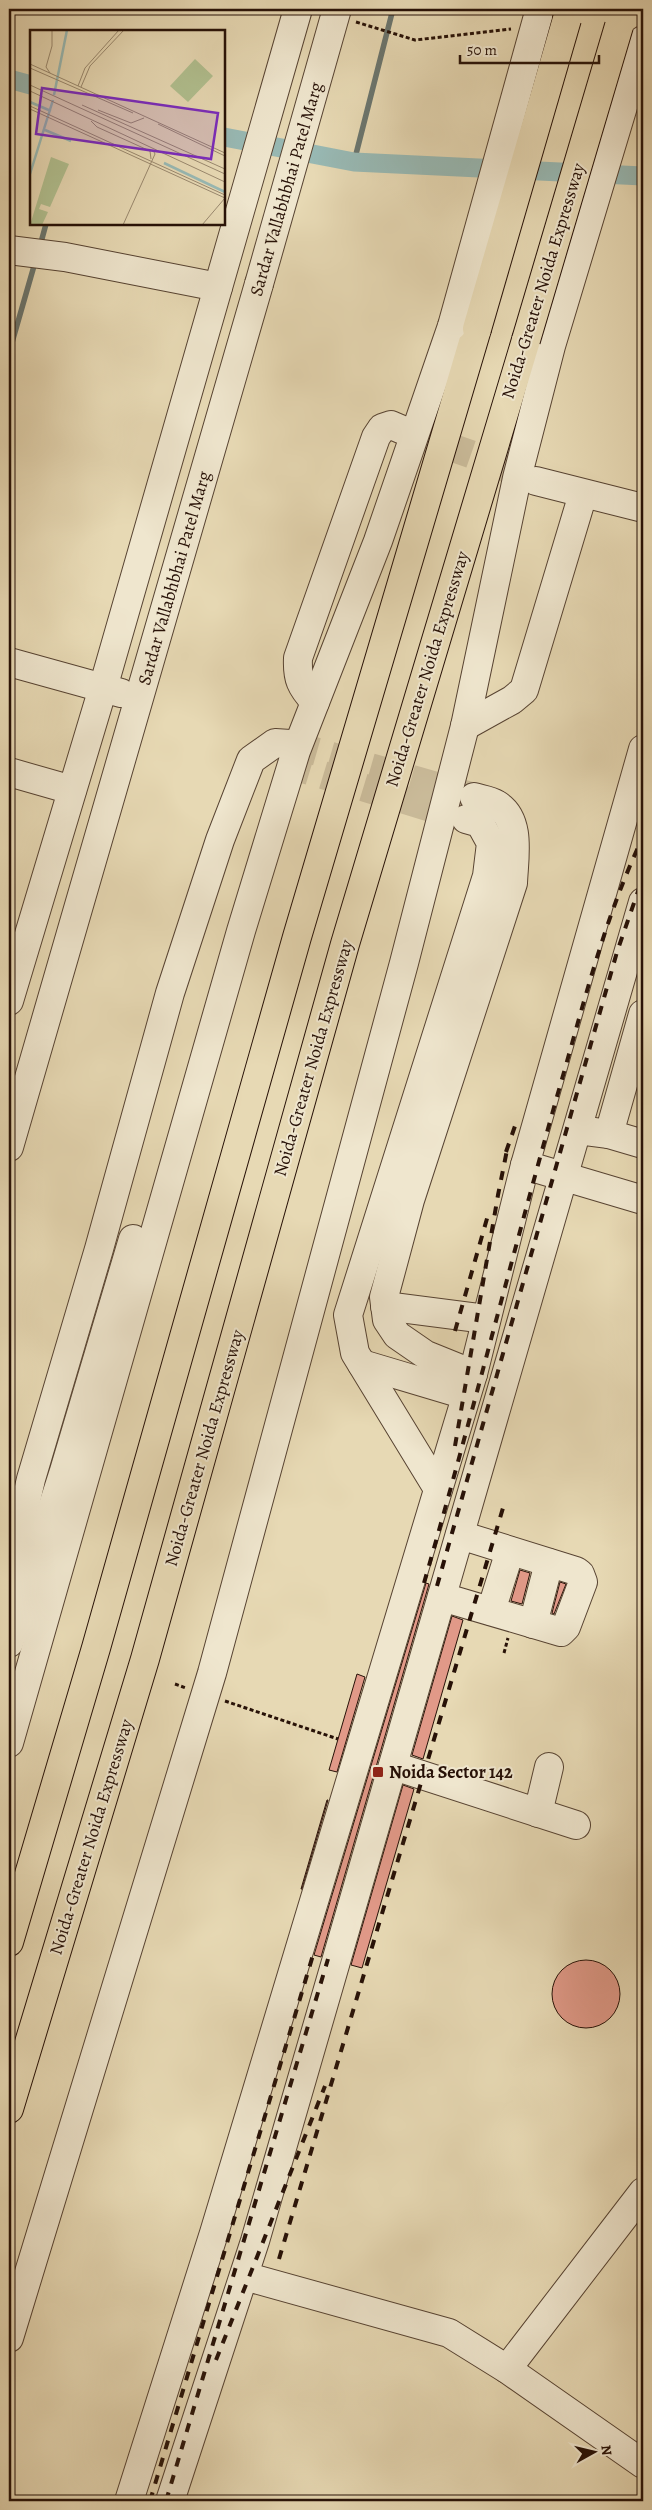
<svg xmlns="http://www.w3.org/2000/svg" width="652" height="2510" viewBox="0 0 652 2510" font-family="Alegreya,serif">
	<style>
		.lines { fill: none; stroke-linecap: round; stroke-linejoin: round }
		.stream { stroke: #6b766f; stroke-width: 5.5 }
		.canal { stroke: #98b9b4; stroke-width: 19 }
		.building { fill: #e19988; stroke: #271107 }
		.minor-tunnel { stroke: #cabb9a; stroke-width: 28; stroke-dasharray: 28 14; stroke-linecap: butt }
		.minor-casing { stroke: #574332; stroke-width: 30 }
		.highway-casing { stroke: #271107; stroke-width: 30 }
		.path { stroke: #271107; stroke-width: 3; stroke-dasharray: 4 2.5; stroke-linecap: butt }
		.minor { stroke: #efe6ce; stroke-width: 28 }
		.highway { stroke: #e7d9b4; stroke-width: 28 }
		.rail { stroke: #271107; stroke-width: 4; stroke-dasharray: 9 9; stroke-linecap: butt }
		.minor-bridge-casing { stroke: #574332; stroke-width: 30; stroke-linecap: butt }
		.highway-bridge-casing { stroke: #271107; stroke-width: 30; stroke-linecap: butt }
		.minor-bridge { stroke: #efe6ce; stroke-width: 28 }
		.highway-bridge { stroke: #e7d9b4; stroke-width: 28 }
		.poi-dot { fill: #8f2418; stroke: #efe6ce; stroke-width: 2 }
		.labels { text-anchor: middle; stroke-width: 4; stroke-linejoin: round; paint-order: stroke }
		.street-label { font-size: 18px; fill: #271107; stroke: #efe6ce }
		.poi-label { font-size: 18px; font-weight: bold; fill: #271107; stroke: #efe6ce; text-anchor: start }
		.inset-river { fill: none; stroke: #98b9b4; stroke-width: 2.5 }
		.inset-road { fill: none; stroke: #9a896f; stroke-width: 1 }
		.view { fill: #7b2cbf; fill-opacity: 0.15; stroke: #7b2cbf; stroke-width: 2.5 }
		.inset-edge { fill: none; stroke: #271107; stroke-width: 2.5 }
	</style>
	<rect width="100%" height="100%" fill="#e7d9b4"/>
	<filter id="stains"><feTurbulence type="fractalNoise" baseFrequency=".004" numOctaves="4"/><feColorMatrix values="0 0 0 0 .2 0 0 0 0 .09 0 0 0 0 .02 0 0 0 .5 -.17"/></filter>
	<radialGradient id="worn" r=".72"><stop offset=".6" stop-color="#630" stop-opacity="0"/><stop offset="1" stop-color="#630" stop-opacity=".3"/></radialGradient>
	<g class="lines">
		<g class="stream">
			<polyline points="354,162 393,9"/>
			<polyline points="40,246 46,224"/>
			<polyline points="9,353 36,259"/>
		</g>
		<g class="canal">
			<polyline points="9,79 31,85"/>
			<polyline points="224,137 354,162 643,176"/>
		</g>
	</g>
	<g class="building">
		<polygon points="520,1570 530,1573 522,1604 511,1601"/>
		<polygon points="560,1582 566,1584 554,1614 552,1613"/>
		<polygon points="426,1583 429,1584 321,1957 314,1955"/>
		<polygon points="452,1616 463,1620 423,1759 412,1755"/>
		<polygon points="357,1674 365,1677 337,1772 329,1770"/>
		<polygon points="403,1785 414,1789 362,1968 351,1965"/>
		<polygon points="327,1800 328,1800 302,1889 301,1889"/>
		<circle cx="586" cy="1994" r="34"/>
	</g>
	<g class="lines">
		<g class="minor-tunnel">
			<polyline points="405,431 479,457 536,481"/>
			<polyline points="290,744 471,796"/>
			<polyline points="283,763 464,818"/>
		</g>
		<defs>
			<g id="minor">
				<polyline points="9,250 65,257 218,287"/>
				<polyline points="536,481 643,508"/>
				<polyline points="9,662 121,693"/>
				<path d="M315,702C301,687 297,679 298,658L376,437L382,428L391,425L405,431"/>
				<polyline points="465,726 512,700 524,690 583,494"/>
				<polyline points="9,772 72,790"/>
				<polyline points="9,1001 103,688 298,9"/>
				<polyline points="578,1130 609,1134 643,1014"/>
				<polyline points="609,1134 643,1144"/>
				<polyline points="9,1147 259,284"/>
				<polyline points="525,1165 643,1200"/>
				<polyline points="385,1306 486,1319"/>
				<polyline points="362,1364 466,1395"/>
				<path d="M473,1374L426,1355L397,1335L387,1320L384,1297L410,1200L513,883C514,857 522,819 496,804C490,800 480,799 474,797"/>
				<polyline points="438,1489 355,1353 348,1315 487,876 491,843 480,823 466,819"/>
				<polyline points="9,1575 31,1479 99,1249 170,993 220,840 251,760 275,743 290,744"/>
				<polyline points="442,1597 561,1632 566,1627 583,1582 580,1574 576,1571 460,1535"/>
				<polyline points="491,1611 510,1551"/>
				<polyline points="533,1624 549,1563"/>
				<polyline points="9,1643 64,1471 133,1239"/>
				<polyline points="9,1743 241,931 296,751 378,541 452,326"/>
				<polyline points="394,1766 576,1825"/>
				<polyline points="538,1813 549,1767"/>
				<polyline points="244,2276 449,2333 507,2369 643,2464"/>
				<polyline points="9,2338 212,1673 404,963 465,726 517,478 551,346 643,40"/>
				<polyline points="507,2369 643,2192"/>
				<polyline points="129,2501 214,2233 473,1374 525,1165 643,749"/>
				<polyline points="170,2501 255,2241 643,902"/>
			</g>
			<g id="highway">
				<polyline points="9,1942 96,1648 297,937 477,329"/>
				<polyline points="9,2109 145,1659 345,944 526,340"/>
			</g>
		</defs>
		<use href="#minor" class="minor-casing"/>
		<use href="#highway" class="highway-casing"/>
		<g class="path">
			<polyline points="356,22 415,40 511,29"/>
			<polyline points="504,1653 508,1638"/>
			<polyline points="175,1684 186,1688"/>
			<polyline points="225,1701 338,1739"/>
		</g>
		<use href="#minor" class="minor"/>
		<use href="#highway" class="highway"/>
		<g class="rail">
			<polyline points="506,1152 515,1126"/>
			<polyline points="455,1331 488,1215"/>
			<polyline points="455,1446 498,1195 508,1145"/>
			<path d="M424,1583C471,1420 512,1256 558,1093C583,1007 604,918 643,837"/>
			<polyline points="437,1586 617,952 643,877"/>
			<polyline points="279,2259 503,1508"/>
			<polyline points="216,2360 325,2086"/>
			<polyline points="150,2501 313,1955"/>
			<polyline points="166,2501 328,1959"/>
		</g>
		<defs>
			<g id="minor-bridge">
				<polyline points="259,284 337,9"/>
				<polyline points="452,326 538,16"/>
			</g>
			<g id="highway-bridge">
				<polyline points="477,329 567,19"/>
				<polyline points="526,340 619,26"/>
			</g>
		</defs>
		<use href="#minor-bridge" class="minor-bridge-casing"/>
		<use href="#highway-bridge" class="highway-bridge-casing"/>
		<use href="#minor-bridge" class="minor-bridge"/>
		<use href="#highway-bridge" class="highway-bridge"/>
	</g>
	<rect class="poi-dot" x="372" y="1766" width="12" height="12" rx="2.5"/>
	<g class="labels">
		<g class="street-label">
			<text transform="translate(286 189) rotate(-74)" y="6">Sardar Vallabhbhai Patel Marg</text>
			<text transform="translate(543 281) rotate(-73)" y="6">Noida-Greater Noida Expressway</text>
			<text transform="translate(174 578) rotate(-74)" y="6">Sardar Vallabhbhai Patel Marg</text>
			<text transform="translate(427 669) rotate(-73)" y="6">Noida-Greater Noida Expressway</text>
			<text transform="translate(313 1058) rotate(-74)" y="6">Noida-Greater Noida Expressway</text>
			<text transform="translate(204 1448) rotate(-74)" y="6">Noida-Greater Noida Expressway</text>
			<text transform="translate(91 1837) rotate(-73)" y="6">Noida-Greater Noida Expressway</text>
		</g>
		<g class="poi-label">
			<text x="389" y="1778">Noida Sector 142</text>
		</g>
	</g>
	<g transform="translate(30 30)">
		<rect width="195" height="195" fill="#e7d9b4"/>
		<path d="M165,29L183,46L158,72L140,56ZM21,127L39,134L20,177L11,174L9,179L18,182L12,195H0Z" fill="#b1c090"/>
		<path class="inset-river" d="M24,65L37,0M0,72L21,81M15,100L41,111M134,133L195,162M0,144L23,70"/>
		<path class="inset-road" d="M0,34L195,123M0,38L103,83M20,43L16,37L22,16V0M0,55L195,144M48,56L55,38L89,0M51,57L60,36L94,0M0,61L195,152M52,75L195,139M0,76L195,165M0,79L195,168M68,80L101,93L114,88M61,91L67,97L120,121L121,129M128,94L195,126M93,195L125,124L123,120M172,195L195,168"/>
		<path class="view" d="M12,58L188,83L181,129L6,104Z"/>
		<rect width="195" height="195" class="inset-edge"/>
	</g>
	<rect width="652" height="2510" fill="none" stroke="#e7d9b4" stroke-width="30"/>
	<rect x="10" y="10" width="632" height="2490" fill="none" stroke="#271107" stroke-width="2.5"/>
	<rect x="15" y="15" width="622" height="2480" fill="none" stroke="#271107"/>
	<g transform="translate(594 2452) rotate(82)" stroke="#efe6ce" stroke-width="4" paint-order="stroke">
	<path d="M0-4L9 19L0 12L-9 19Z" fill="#271107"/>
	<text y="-8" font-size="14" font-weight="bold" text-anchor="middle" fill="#271107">N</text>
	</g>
	<path d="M460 55v8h139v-8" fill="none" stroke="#271107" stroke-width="2.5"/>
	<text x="467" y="55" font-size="15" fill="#271107" stroke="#efe6ce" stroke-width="4" paint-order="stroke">50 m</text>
	<rect width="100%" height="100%" filter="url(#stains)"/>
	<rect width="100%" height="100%" fill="url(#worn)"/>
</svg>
